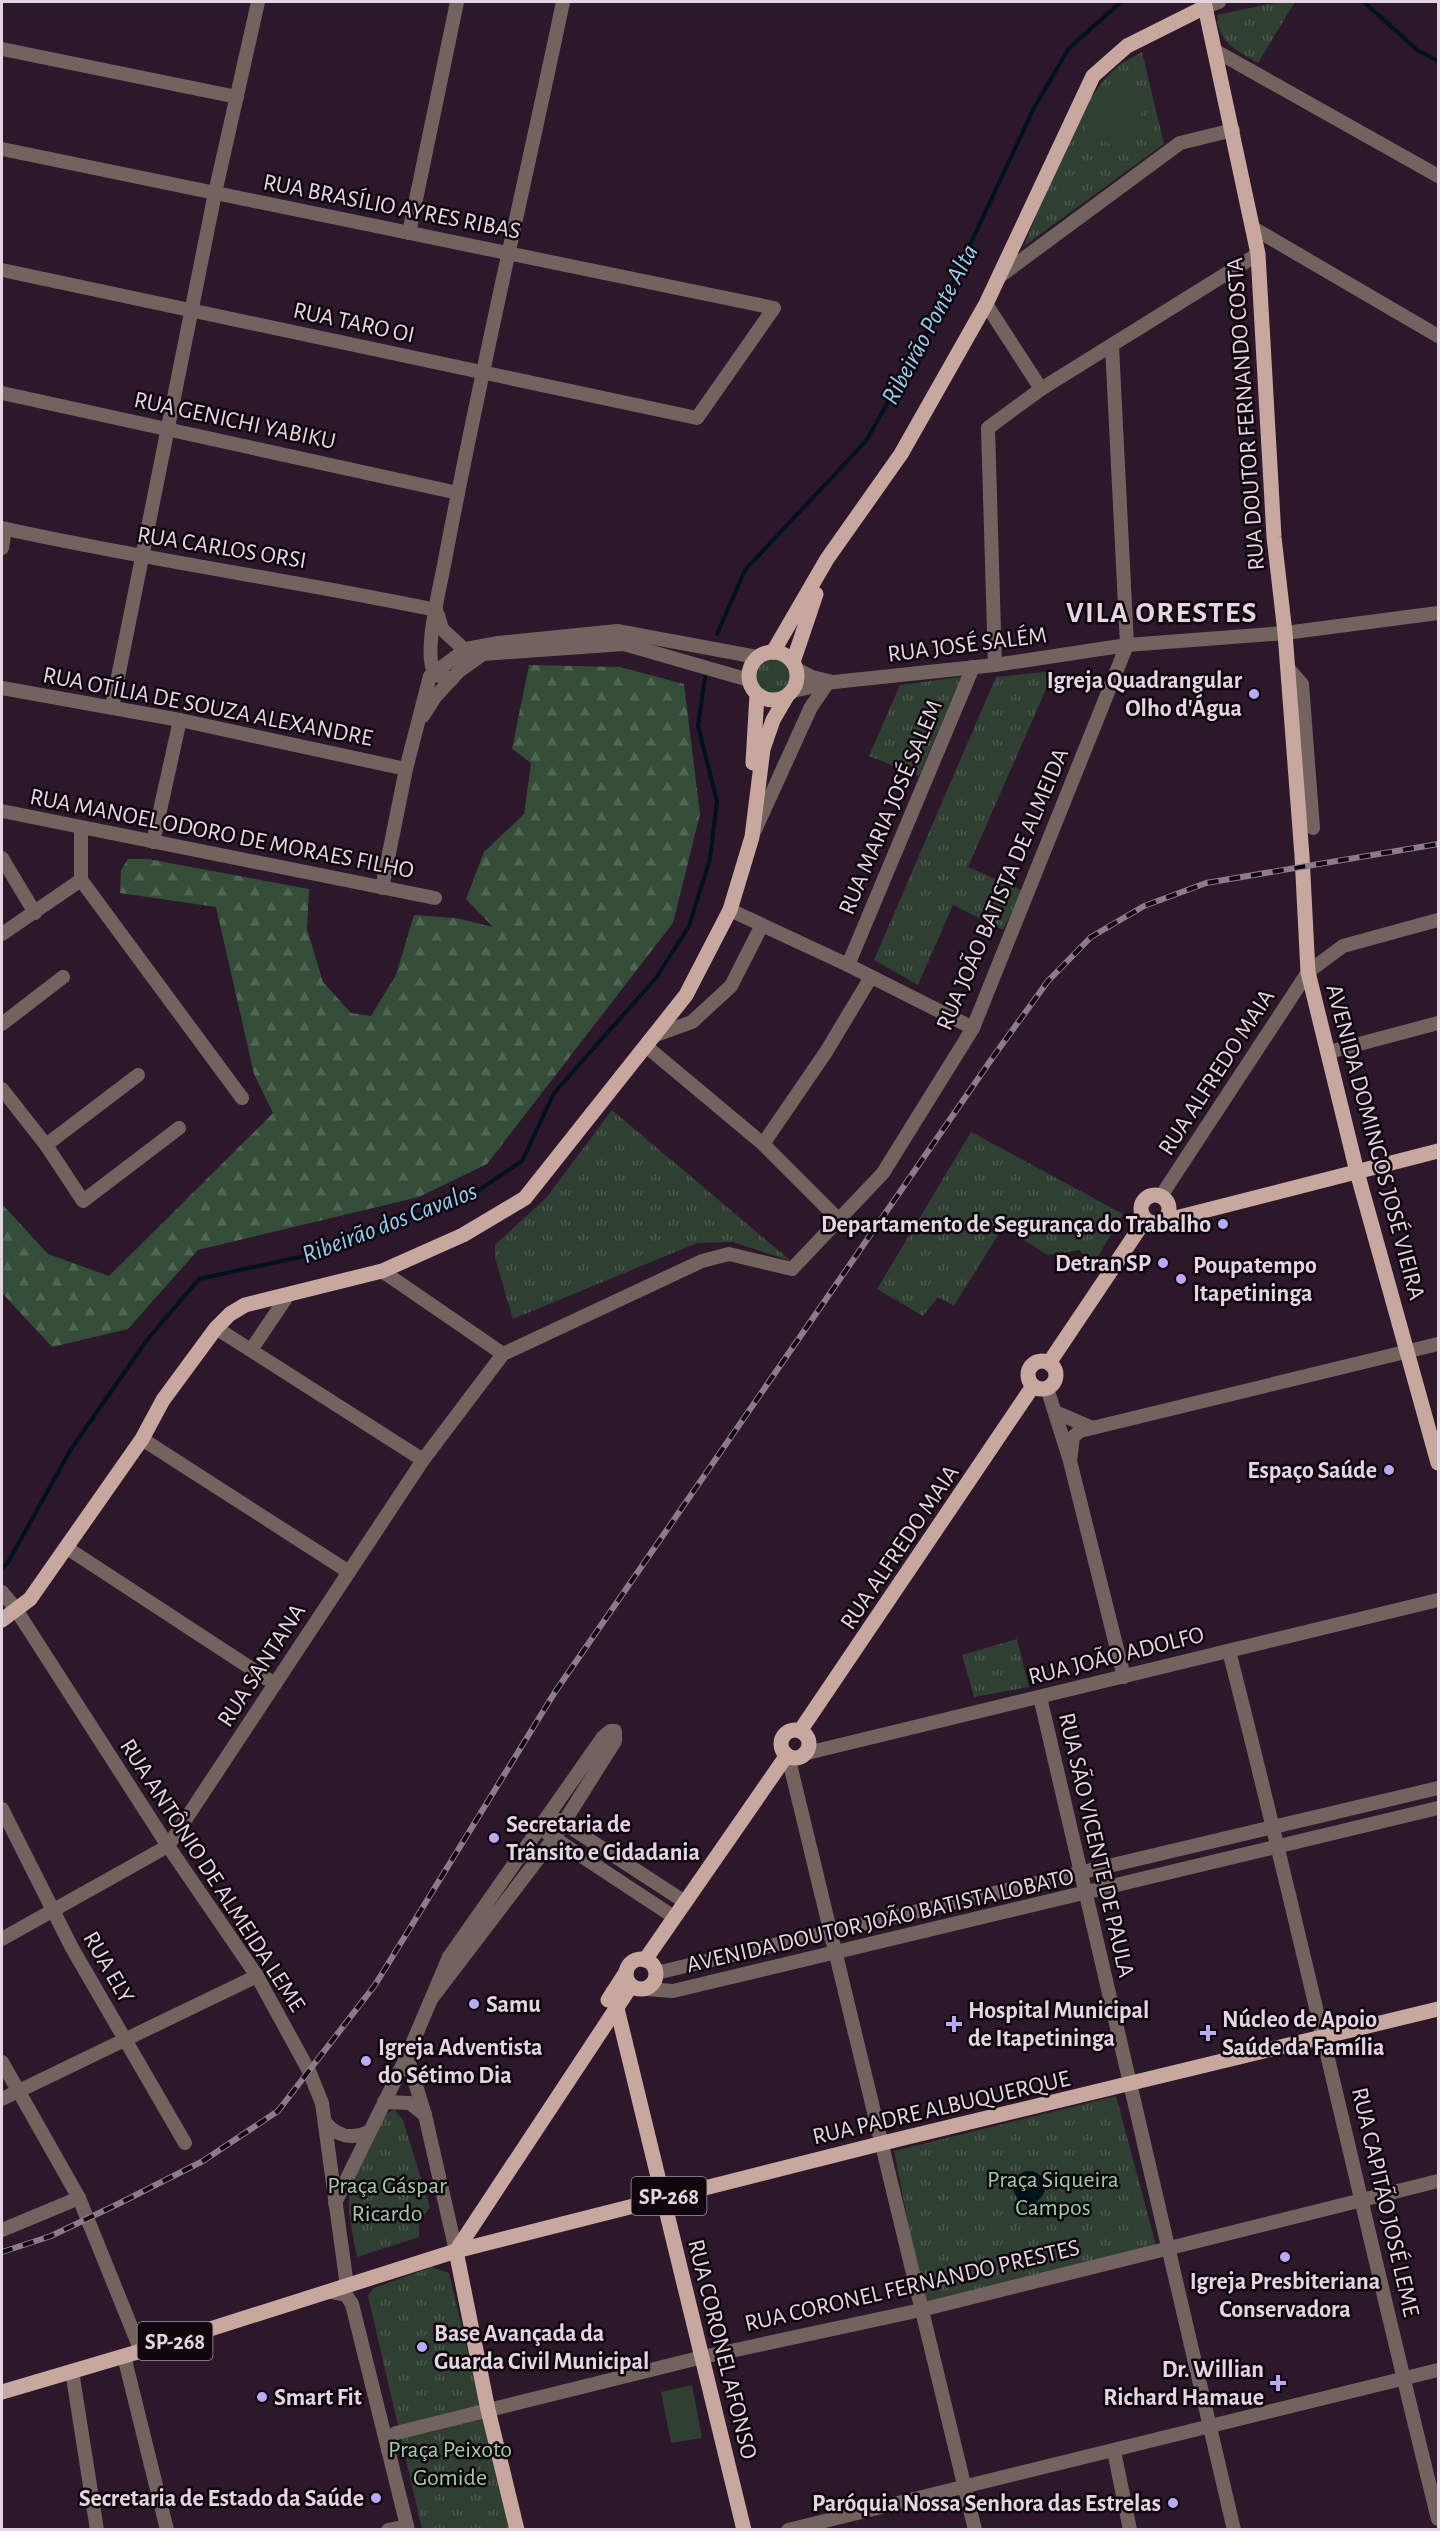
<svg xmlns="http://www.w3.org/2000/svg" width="1440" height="2531" viewBox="0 0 1440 2531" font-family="'Alegreya Sans',sans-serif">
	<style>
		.grass { fill: url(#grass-tufts) }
		.forest { fill: url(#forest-firs) }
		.garden { fill: #2f4032 }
		.water { fill: #00121d }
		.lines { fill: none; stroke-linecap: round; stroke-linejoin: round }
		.stream { stroke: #00121d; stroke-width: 4 }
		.minor { stroke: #73635f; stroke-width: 14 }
		.major { stroke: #c8a79f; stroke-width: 15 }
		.rail-casing { stroke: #8d7b8c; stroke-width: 6 }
		.rail { stroke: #0f060e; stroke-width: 4; stroke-dasharray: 11; stroke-linecap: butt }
		.poi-dot { fill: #b9aaf7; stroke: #0f060e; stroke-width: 2 }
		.labels { text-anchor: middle; stroke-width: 5; stroke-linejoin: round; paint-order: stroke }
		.shield { fill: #0f060e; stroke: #a397a2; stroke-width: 1.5 }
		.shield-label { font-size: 22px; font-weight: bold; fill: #e3d5e2 }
		.street-label { font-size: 24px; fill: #e3d5e2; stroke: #0f060e }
		.poi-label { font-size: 24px; font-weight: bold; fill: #e3d5e2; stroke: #0f060e; text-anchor: start }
		.park-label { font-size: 24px; fill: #9ccea5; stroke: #0f060e }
		.water-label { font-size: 26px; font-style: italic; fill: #93d1f1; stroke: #0f060e }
		.district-label { font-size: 30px; font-weight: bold; letter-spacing: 1.5px; fill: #e3d5e2; stroke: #0f060e }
	</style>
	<defs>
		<pattern id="grass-tufts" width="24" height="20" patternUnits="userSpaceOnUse" patternTransform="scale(1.5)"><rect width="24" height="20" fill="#2f4032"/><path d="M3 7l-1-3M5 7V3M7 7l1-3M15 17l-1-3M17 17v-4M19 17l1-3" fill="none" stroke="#4d5b4f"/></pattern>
		<pattern id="forest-firs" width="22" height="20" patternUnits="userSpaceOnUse" patternTransform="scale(1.5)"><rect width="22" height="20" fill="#334d38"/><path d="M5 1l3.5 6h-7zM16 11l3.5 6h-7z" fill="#506654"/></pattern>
	</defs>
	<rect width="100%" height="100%" fill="#2c172b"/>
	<g class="grass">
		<path d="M1278,2H1295L1258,63C1237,51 1217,42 1217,15Z"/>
		<path d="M1142,52L1164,144L1024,246C1046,195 1077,96 1122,63C1128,59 1136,56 1142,52Z"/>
		<circle cx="773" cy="676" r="19"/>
		<polygon points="1054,671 968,867 1023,891 1003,930 953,905 918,985 874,960 996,677"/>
		<polygon points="961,677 919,776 869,756 900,685"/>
		<polygon points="612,1110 791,1261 733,1242 697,1243 513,1319 495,1258 495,1245 546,1198"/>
		<polygon points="971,1132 1123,1214 1087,1275 1087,1261 1080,1250 1048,1255 1003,1227 954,1306 938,1297 923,1316 877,1289"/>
		<polygon points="1017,1639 1029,1687 974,1697 962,1655"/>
		<polygon points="1116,2096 1157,2249 924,2304 894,2151"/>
		<path d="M394,2109L403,2120L430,2208L419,2219V2237L357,2257C347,2205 343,2193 366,2144C374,2128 378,2118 394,2109Z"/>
		<polygon points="432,2267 449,2273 510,2529 422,2529 368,2296 374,2288"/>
	</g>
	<polygon class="forest" points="529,665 620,667 684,684 700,814 673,923 487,1164 419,1197 198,1250 128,1329 52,1347 2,1293 2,1204 48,1254 109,1276 273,1113 254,1074 216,907 120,893 121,870 128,859 148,859 309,889 307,929 323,982 351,1013 371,1016 396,975 414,915 456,918 493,927 466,899 484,852 524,814 531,763 512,749"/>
	<g class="garden">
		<polygon points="1112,80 1149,100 1121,150 1085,130"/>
		<polygon points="692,2385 702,2438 671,2443 661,2392"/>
	</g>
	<circle class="water" cx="1029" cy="2187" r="16"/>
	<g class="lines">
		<g class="stream">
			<polyline points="1364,2 1417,50 1438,61"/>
			<polyline points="717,634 745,570 866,441 938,313 1034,108 1069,48 1121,2"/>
			<polyline points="2,1568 7,1564 71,1449 147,1340 199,1279 309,1255 470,1196 522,1161 554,1093 656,978 689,926 710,859 717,801 698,726 705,677"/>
		</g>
		<g class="minor">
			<polyline points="1205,7 1219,2"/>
			<polyline points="2,49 237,97"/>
			<polyline points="1214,50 1438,176"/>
			<polyline points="2,149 774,308 697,418 2,270"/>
			<polyline points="1253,228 1438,336"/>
			<polyline points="409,233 457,2"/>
			<polyline points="1000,276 1180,143 1233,130"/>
			<polyline points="986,304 1041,389"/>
			<polyline points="2,393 458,493"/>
			<path d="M2,528C146,560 292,580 436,610"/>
			<polyline points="2,548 5,529"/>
			<polyline points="438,615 442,629 469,654"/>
			<polyline points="995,665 988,428 1041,389 1258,254"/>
			<polyline points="1288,668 1302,684 1313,828"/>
			<polyline points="796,669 812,677 829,681"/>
			<path d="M452,679L436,675C421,658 441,584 445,560C480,373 524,188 563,2"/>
			<polyline points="2,688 180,720 406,769"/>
			<polyline points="793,691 834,682 995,665 1127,645 1285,633 1438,613"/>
			<polyline points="112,707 215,193 258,2"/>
			<polyline points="423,716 435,697 459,671 483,654 624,644 749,680"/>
			<polyline points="2,811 435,898"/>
			<polyline points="755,830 811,707 827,684"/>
			<polyline points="153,842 180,720"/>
			<polyline points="2,858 35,913"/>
			<polyline points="81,880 242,1098"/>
			<polyline points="382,888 406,769 430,676 466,649 498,643 617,631 757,657"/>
			<polyline points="730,910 848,965 973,1028"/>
			<polyline points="2,934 81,880 81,828"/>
			<polyline points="848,965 973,667"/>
			<polyline points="2,1024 63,977"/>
			<polyline points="656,1035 692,1022 731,986 762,925"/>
			<polyline points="647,1047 763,1144 839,1220"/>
			<polyline points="1329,1052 1438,1023"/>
			<polyline points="2,1089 46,1145 83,1201 179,1128"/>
			<polyline points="763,1144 826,1052 871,977"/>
			<polyline points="46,1145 138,1075"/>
			<polyline points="1161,1196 1308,972 1343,946 1438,920"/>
			<polyline points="382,1271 503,1354"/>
			<polyline points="216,1328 423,1460"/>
			<polyline points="251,1350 288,1295"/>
			<polyline points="1047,1388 1070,1461 1124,1677"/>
			<polyline points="1055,1412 1090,1427"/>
			<polyline points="142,1439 349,1572"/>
			<polyline points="1070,1461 1073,1437 1080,1431 1438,1344"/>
			<polyline points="67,1548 275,1684"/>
			<polyline points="2,1592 15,1608 168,1846 257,1976 309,2071 322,2103 347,2286"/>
			<path d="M1229,1651C1303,1940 1366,2230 1438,2519"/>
			<polyline points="1040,1697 1234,2530"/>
			<polyline points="803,1754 1438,1600"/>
			<polyline points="788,1756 975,2530"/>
			<polyline points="2,1809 72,1948 185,2143"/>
			<polyline points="559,1820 685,1902"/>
			<polyline points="548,1834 674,1917"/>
			<polyline points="2,1939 168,1846 423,1460 503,1354 702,1261 729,1254 792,1269 883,1173 973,1028 1127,645 1112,346"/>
			<polyline points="656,1973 1438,1788"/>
			<polyline points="645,1989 673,1991 1438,1808"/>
			<polyline points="407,2056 425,2115 456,2251"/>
			<polyline points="2,2062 79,2198 141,2351"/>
			<polyline points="2,2099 257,1976"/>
			<polyline points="384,2102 410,2103 425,2115"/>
			<path d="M325,2122C337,2137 353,2140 370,2131"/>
			<polyline points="335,2203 407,2056 449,1957 603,1737 610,1731 615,1731 615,1741 554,1838 432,1998"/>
			<polyline points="2,2230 79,2198"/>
			<polyline points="331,2292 346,2295 352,2304 408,2530"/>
			<polyline points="124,2356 167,2530"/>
			<polyline points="72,2371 97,2530"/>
			<polyline points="388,2450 391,2438 396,2433 703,2357 921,2310 1438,2181"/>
			<polyline points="1114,2451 1130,2530"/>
			<polyline points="388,2530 407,2526"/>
			<polyline points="788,2530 1438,2370"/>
		</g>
		<g class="major">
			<polyline points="1204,2 1258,254 1274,537 1285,633 1302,856 1308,972 1357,1172 1438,1463"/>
			<circle cx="773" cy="676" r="24"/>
			<polyline points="773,652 827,559 901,454 986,304 1093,76 1127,46 1205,7"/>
			<polyline points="793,662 816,594"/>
			<polyline points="753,763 757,694"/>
			<circle cx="1155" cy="1209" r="14"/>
			<polyline points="1160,1222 1438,1151"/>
			<circle cx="1042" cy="1375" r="14"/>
			<polyline points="1049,1363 1145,1220"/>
			<polyline points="2,1620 30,1599 142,1439 163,1400 216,1328 230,1314 245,1305 382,1271 463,1235 525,1198 686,995 730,910 752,837 763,749 773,720 787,696"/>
			<circle cx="795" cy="1744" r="14"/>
			<polyline points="800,1731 1033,1386"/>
			<circle cx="641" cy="1974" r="15"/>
			<polyline points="645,1960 787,1755"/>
			<polyline points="613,1992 744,2530"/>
			<polyline points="608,2000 626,1972"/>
			<polyline points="456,2251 631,1986"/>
			<polyline points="456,2251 488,2410 517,2530"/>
			<polyline points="2,2392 141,2351 456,2251 883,2143 1438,2009"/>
		</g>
		<defs>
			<polyline id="rail" points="2,2252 51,2236 120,2203 203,2161 278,2111 375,1985 555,1692 993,1057 1048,981 1091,937 1144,906 1206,883 1438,844"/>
		</defs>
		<use href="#rail" class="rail-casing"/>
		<use href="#rail" class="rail"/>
	</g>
	<g class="poi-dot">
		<circle cx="1254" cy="694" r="6"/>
		<circle cx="1223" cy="1224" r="6"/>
		<circle cx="1163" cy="1263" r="6"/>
		<circle cx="1181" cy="1279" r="6"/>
		<circle cx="1389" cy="1470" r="6"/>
		<circle cx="494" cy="1838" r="6"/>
		<circle cx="474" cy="2004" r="6"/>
		<path d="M951 2015h6v6h6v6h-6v6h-6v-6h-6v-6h6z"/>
		<path d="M1205 2024h6v6h6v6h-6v6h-6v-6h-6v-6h6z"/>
		<circle cx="366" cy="2061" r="6"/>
		<circle cx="1285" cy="2257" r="6"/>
		<circle cx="422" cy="2347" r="6"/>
		<path d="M1275 2374h6v6h6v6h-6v6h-6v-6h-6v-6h6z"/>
		<circle cx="262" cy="2397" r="6"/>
		<circle cx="376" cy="2498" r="6"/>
		<circle cx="1173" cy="2503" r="6"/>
	</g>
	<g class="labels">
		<g class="shield">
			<rect x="631.5" y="2177" width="75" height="38" rx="4.5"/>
			<rect x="137.5" y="2322" width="75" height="38" rx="4.5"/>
		</g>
		<g class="shield-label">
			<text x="669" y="2204">SP-268</text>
			<text x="175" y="2349">SP-268</text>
		</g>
		<g class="street-label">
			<text transform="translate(392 206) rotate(11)" y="8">RUA BRASÍLIO AYRES RIBAS</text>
			<text transform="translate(354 322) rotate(12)" y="8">RUA TARO OI</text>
			<text transform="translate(1245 414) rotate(-94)" y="8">RUA DOUTOR FERNANDO COSTA</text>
			<text transform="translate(235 420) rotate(12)" y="8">RUA GENICHI YABIKU</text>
			<text transform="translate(222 547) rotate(9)" y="8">RUA CARLOS ORSI</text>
			<text transform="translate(967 644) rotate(-7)" y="8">RUA JOSÉ SALÉM</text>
			<text transform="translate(208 706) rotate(11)" y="8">RUA OTÍLIA DE SOUZA ALEXANDRE</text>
			<text transform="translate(890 807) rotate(-67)" y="8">RUA MARIA JOSÉ SALEM</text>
			<text transform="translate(222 833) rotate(11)" y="8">RUA MANOEL ODORO DE MORAES FILHO</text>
			<text transform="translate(1002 889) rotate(-67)" y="8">RUA JOÃO BATISTA DE ALMEIDA</text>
			<text transform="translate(1216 1072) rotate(-57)" y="8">RUA ALFREDO MAIA</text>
			<text transform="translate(1376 1142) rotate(75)" y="8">AVENIDA DOMINGOS JOSÉ VIEIRA</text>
			<text transform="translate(899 1547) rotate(-56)" y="8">RUA ALFREDO MAIA</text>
			<text transform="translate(1116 1655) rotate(-14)" y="8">RUA JOÃO ADOLFO</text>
			<text transform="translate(261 1665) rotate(-57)" y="8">RUA SANTANA</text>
			<text transform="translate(1097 1845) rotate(77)" y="8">RUA SÃO VICENTE DE PAULA</text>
			<text transform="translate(213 1875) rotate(57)" y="8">RUA ANTÔNIO DE ALMEIDA LEME</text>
			<text transform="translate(880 1920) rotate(-13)" y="8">AVENIDA DOUTOR JOÃO BATISTA LOBATO</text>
			<text transform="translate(109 1967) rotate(60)" y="8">RUA ELY</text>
			<text transform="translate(941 2107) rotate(-13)" y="8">RUA PADRE ALBUQUERQUE</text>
			<text transform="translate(1386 2202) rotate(77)" y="8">RUA CAPITÃO JOSÉ LEME</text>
			<text transform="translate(912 2285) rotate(-13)" y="8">RUA CORONEL FERNANDO PRESTES</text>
			<text transform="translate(723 2349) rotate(76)" y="8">RUA CORONEL AFONSO</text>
		</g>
		<g class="poi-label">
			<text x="1242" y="688" text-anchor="end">Igreja Quadrangular<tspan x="1242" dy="28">Olho d'Água</tspan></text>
			<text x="1211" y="1232" text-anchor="end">Departamento de Segurança do Trabalho</text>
			<text x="1151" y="1271" text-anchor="end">Detran SP</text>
			<text x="1193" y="1273">Poupatempo<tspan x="1193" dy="28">Itapetininga</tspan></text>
			<text x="1377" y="1478" text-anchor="end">Espaço Saúde</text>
			<text x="506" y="1832">Secretaria de<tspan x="506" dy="28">Trânsito e Cidadania</tspan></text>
			<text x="486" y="2012">Samu</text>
			<text x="968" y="2018">Hospital Municipal<tspan x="968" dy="28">de Itapetininga</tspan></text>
			<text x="1222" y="2027">Núcleo de Apoio<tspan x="1222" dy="28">Saúde da Família</tspan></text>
			<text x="378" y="2055">Igreja Adventista<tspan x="378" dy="28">do Sétimo Dia</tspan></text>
			<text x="1285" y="2289" text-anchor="middle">Igreja Presbiteriana<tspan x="1285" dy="28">Conservadora</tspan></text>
			<text x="434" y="2341">Base Avançada da<tspan x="434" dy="28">Guarda Civil Municipal</tspan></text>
			<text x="1264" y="2377" text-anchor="end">Dr. Willian<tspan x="1264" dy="28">Richard Hamaue</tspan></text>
			<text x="274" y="2405">Smart Fit</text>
			<text x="364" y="2506" text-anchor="end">Secretaria de Estado da Saúde</text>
			<text x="1161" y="2511" text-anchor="end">Paróquia Nossa Senhora das Estrelas</text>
		</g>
		<g class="park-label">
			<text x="1053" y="2187">Praça Siqueira<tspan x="1053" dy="28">Campos</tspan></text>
			<text x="387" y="2193">Praça Gáspar<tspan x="387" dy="28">Ricardo</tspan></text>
			<text x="450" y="2457">Praça Peixoto<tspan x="450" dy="28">Gomide</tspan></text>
		</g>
		<g class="water-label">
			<text transform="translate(929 324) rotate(-62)" y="9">Ribeirão Ponte Alta</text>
			<text transform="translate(389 1222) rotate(-21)" y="9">Ribeirão dos Cavalos</text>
		</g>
		<g class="district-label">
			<text x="1162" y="622">VILA ORESTES</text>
		</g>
	</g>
	<rect width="1440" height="2531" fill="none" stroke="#e3d5e2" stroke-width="6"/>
</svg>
